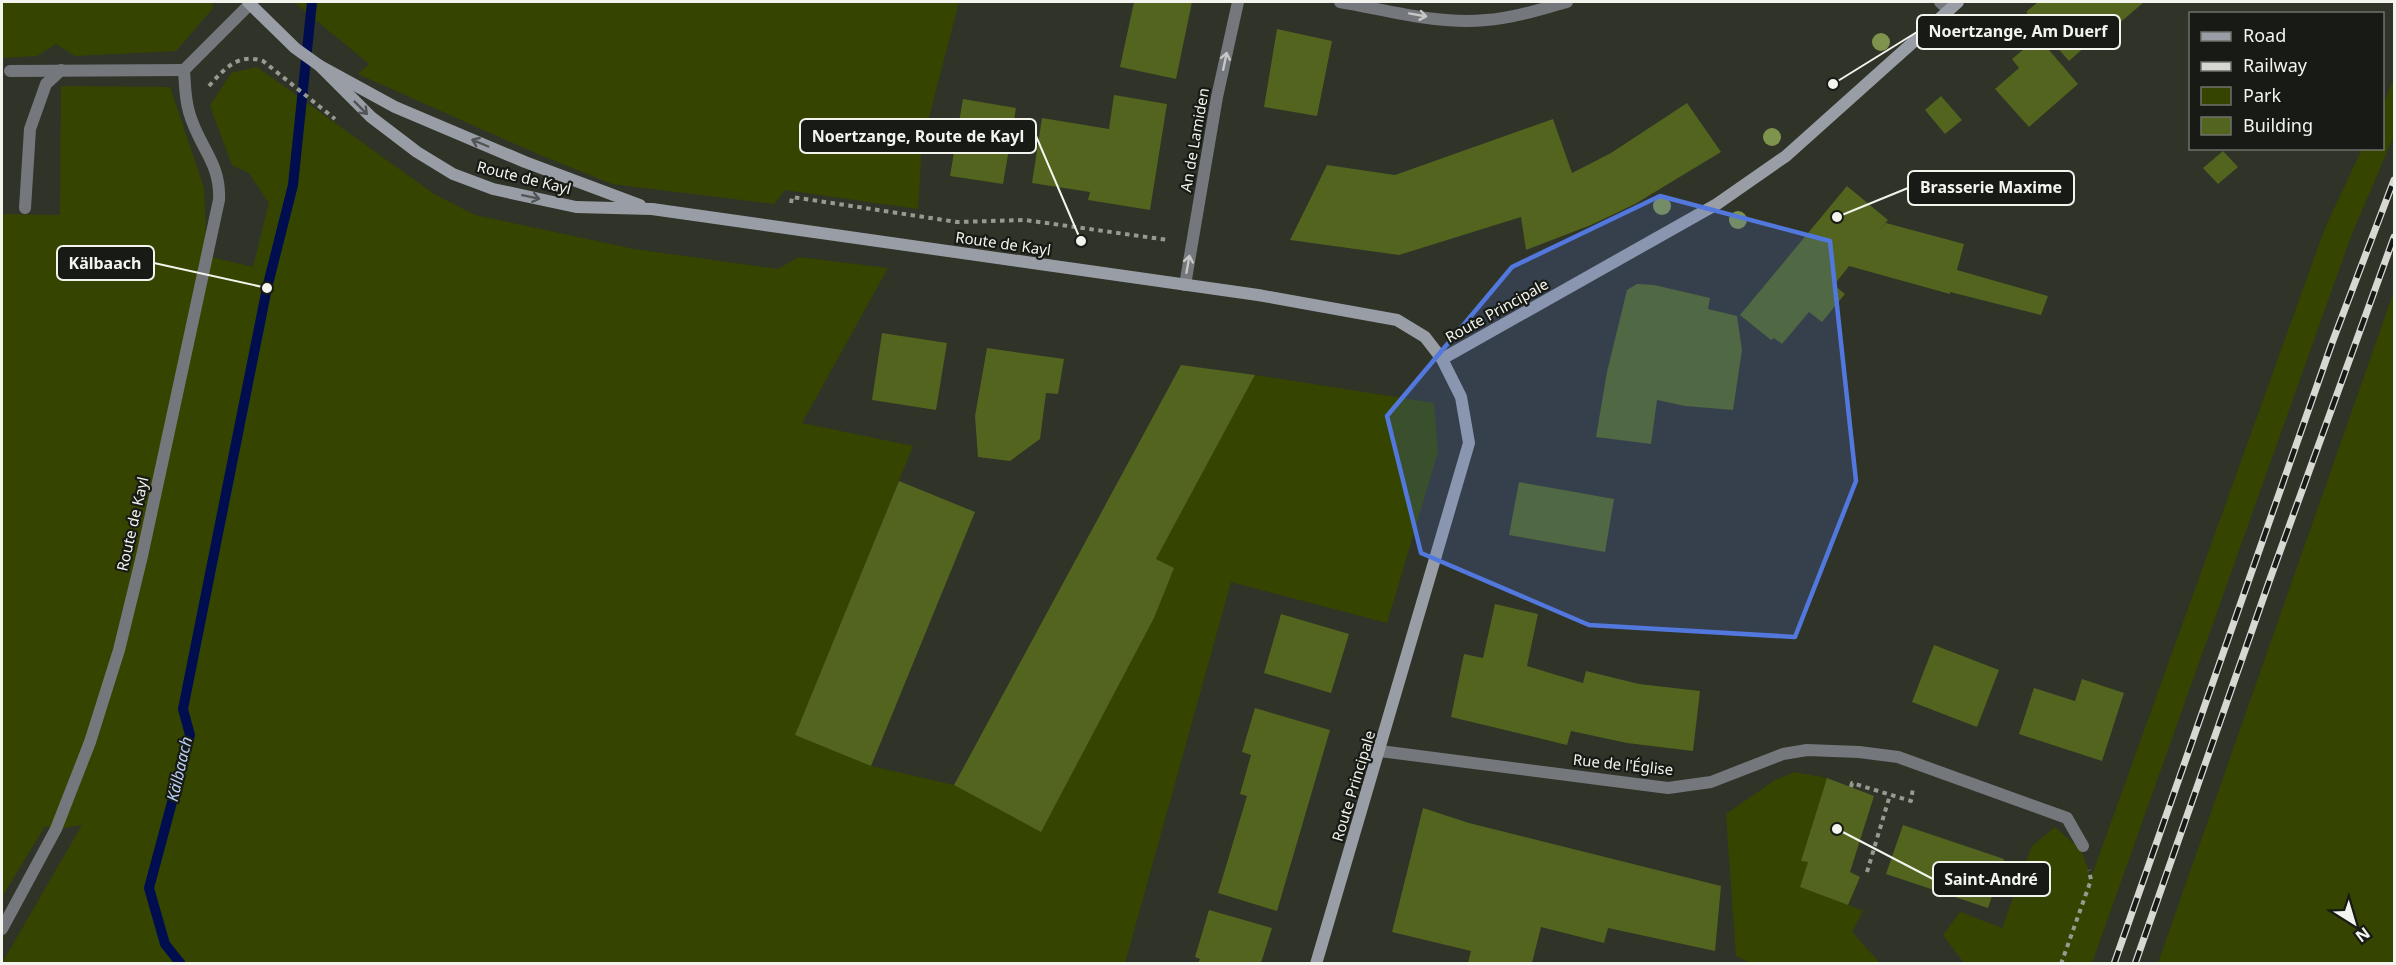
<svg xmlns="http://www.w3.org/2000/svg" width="2396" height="965" viewBox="0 0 2396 965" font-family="'Noto Sans',sans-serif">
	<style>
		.green { fill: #354500 }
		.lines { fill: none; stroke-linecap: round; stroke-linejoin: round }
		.stream { stroke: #000d4f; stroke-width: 10 }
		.building { fill: #52641e }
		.path { stroke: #979a91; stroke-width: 4; stroke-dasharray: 4.5 4.5; stroke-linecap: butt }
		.lane { stroke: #74777c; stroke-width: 12 }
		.street { stroke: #74777c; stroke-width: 12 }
		.secondary { stroke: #999ea6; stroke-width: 12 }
		.rail-casing { stroke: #d6d8d1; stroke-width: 7 }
		.rail { stroke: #181a15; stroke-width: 4.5; stroke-dasharray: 14; stroke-linecap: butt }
		.tree { fill: #7e934c }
		.oneway { stroke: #c6c8c5 }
		.oneway2 { stroke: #525556 }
		.marked { fill: #5278dd; fill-opacity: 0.2; stroke: #5278dd; stroke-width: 4.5; stroke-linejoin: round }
		.labels { text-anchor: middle; stroke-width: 4.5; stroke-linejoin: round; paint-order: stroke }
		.street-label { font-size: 15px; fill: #f2f4ed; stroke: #181a15 }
		.water-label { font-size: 16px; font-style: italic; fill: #bbd2fa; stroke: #181a15 }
		.leader { fill: none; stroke: #f2f4ed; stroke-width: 2 }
		.callout-dot { fill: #f2f4ed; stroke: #181a15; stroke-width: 2 }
		.callout { fill: #181a15; stroke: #f2f4ed; stroke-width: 2 }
		.callout-label { font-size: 16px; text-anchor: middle; font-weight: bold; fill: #f2f4ed }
	</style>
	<rect width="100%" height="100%" fill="#2f3328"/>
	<g class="green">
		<polygon points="2,2 212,2 213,8 176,51 75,56 56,44 37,56 2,58"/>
		<polygon points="294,2 959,2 922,144 918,209 785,190 774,204 612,184 540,155 358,74 369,64"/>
		<polygon points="257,67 434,194 475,215 634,249 778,269 799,257 888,268 802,423 913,446 795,735 871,766 954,785 1041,831 1154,618 1173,568 1156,559 1255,375 1434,403 1438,452 1387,623 1231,582 1125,963 2,963 82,825 56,829 45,826 2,897 2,214 60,215 61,86 170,87 204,188 207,256 253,267 269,203 249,173 232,165 210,106 231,73"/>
		<polygon points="2394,79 2394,135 2350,239 2092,963 1964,963 1943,935 1960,912 2002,928 2032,846 2055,827 2081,850 2091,878 2325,228 2362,149 2382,148 2383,105"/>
		<polygon points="2394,291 2394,963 2158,963"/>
		<polygon points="1795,772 1827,778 1801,861 1808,862 1800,886 1863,911 1852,932 1880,963 1752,964 1736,956 1726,814 1775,780"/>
	</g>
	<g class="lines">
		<polyline class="stream" points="181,964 165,944 149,888 190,735 183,709 267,288 293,185 312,2"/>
	</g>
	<g class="building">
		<polygon points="1134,2 1192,2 1176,79 1120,67"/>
		<polygon points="2038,2 2144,2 2115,27 2112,23 2069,61 2026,12"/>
		<polygon points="1277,29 1332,41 1317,116 1264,107"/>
		<polygon points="2038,37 2078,84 2029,127 1995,89 2019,68 2012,59"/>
		<polygon points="1114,95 1167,104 1150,210 1088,200 1090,192 1032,183 1042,118 1109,129"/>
		<polygon points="1941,96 1962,120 1945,134 1925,110"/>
		<polygon points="963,99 1016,108 1003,184 950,176"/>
		<polygon points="1687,103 1721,152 1635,204 1591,225 1526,250 1521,217 1399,255 1290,240 1327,165 1395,175 1553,119 1572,173 1611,153"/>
		<polygon points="2223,151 2238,167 2218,184 2203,168"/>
		<polygon points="1847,186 1888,220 1876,235 1886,223 1964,244 1957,270 2048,296 2041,315 1950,292 1950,294 1849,266 1834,285 1845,294 1822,322 1809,312 1782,344 1774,338 1771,340 1740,315"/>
		<polygon points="1637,284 1654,285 1710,298 1708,309 1737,316 1742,350 1733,410 1685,406 1657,400 1651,444 1596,437 1607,372 1627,290"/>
		<polygon points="882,333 947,343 936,410 872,400"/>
		<polygon points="987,348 1064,359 1058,394 1046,393 1040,439 1010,461 978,457 975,416"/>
		<polygon points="1181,365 1255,375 1156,559 1174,568 1154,618 1041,832 954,785"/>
		<polygon points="899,481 975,512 871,766 795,735"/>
		<polygon points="1519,482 1614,499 1605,552 1509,535"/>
		<polygon points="1495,604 1538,614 1527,666 1583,683 1586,671 1639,684 1700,691 1693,751 1627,743 1571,731 1567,745 1451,717 1464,654 1483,658"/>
		<polygon points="1281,614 1349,634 1331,693 1264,673"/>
		<polygon points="1934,645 1999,670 1977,727 1912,702"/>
		<polygon points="2082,679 2124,693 2102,761 2019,734 2034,688 2075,701"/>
		<polygon points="1255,708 1330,730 1277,911 1218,893 1247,796 1240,794 1251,755 1242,752"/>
		<polygon points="1827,778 1874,796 1850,872 1860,877 1848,905 1800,887 1808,862 1801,861"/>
		<polygon points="1423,808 1469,823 1721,886 1715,951 1608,928 1604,943 1541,927 1532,963 1468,963 1471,951 1392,932"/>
		<polygon points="1903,825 2004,859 1988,908 1886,874"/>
		<polygon points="1209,910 1272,928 1261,963 1198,963 1200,959 1195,957"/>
	</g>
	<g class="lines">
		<g class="path">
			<path d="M209,86C225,68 238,53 263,61L335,119"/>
			<polyline points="791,203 792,197 957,222 1025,220 1168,240"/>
			<polyline points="1851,787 1852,783 1911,801 1913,787"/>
			<polyline points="1867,872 1890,795"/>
			<polyline points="2061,964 2091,880 2089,870"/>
		</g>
		<g class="lane">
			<polyline points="10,71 184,70"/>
			<polyline points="25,208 30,129 46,84 61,70"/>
			<path d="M2,929L56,829L90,742L119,650L142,556L219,200C221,162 198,146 189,112C185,99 185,84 184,70L250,4"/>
		</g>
		<g class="street">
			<path d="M1340,2C1387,10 1438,25 1486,20C1514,18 1541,9 1567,2"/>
			<polyline points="1940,2 1949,10"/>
			<polyline points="1185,285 1217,97 1238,2"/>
			<polyline points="1380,751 1668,788 1711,782 1783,754 1807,750 1859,752 1898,757 2067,818 2083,846"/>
		</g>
		<g class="secondary">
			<polyline points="248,2 295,48 320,66 395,107 525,162 640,205"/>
			<polyline points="320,66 371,117 417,152 453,174 493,189 576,207 652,209 1258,295 1397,320 1425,337 1442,359 1461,397 1469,443 1316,964"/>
			<polyline points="1442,359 1717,204 1786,156 1958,2"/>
		</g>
		<defs>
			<g id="rail">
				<polyline points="2114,964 2332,343 2394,180"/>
				<polyline points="2135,964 2270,579 2394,237"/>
			</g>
		</defs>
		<use href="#rail" class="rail-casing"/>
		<use href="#rail" class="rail"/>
	</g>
	<g class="tree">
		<circle cx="1881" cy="42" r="9"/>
		<circle cx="1772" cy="137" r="9"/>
		<circle cx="1662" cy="206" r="9"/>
		<circle cx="1738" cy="220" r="9"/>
	</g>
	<defs><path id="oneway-shaft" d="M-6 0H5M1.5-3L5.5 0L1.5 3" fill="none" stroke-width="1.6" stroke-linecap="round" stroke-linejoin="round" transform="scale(1.5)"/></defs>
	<g class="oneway">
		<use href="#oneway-shaft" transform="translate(1418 15) rotate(10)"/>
		<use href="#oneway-shaft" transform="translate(1225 61) rotate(-78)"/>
		<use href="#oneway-shaft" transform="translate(1188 264) rotate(-80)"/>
	</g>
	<g class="oneway2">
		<use href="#oneway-shaft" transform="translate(361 108) rotate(45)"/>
		<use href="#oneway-shaft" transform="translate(480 143) rotate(-157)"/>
		<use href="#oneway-shaft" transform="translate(531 197) rotate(12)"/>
	</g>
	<path class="marked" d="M1660,196L1830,241L1856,481L1795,637L1589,625L1421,553L1387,416L1512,267Z"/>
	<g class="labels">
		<g class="street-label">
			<text transform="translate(1195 140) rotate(-80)" y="5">An de Lamiden</text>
			<text transform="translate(524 178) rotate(14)" y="5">Route de Kayl</text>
			<text transform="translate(1003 244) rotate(8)" y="5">Route de Kayl</text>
			<text transform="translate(1497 311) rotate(-29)" y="5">Route Principale</text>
			<text transform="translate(133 524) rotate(-77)" y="5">Route de Kayl</text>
			<text transform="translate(1623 765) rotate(6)" y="5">Rue de l'Église</text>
			<text transform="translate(1354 786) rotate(-73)" y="5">Route Principale</text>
		</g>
		<g class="water-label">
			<text transform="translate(179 769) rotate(-77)" y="6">Kälbaach</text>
		</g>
	</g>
	<path class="leader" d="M1833 84L1917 32M1081 241L1036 136M1837 217L1908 188M267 288L154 263M1837 829L1933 879"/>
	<g class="callout-dot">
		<circle cx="1833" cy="84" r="6"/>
		<circle cx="1081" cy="241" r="6"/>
		<circle cx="1837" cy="217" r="6"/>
		<circle cx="267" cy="288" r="6"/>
		<circle cx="1837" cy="829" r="6"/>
	</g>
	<g class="callout">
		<rect x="1917" y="15" width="203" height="34" rx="6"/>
		<rect x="800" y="119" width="236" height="34" rx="6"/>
		<rect x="1908" y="171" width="166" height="34" rx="6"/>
		<rect x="57" y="246" width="97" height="34" rx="6"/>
		<rect x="1933" y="862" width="117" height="34" rx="6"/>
	</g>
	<g class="callout-label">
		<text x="2018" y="37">Noertzange, Am Duerf</text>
		<text x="918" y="142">Noertzange, Route de Kayl</text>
		<text x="1991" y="193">Brasserie Maxime</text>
		<text x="105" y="269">Kälbaach</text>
		<text x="1991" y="885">Saint-André</text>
	</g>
	<rect width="2396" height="965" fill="none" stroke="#f2f4ed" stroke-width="6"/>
	<rect x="2189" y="12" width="195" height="138" fill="#181a15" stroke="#6f716b" stroke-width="1.5"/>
	<rect x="2201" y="32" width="30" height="9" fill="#999ea6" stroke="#6f716b" stroke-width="1.5"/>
	<text x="2243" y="42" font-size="18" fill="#f2f4ed">Road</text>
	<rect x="2201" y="62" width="30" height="9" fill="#d6d8d1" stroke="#6f716b" stroke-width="1.5"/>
	<text x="2243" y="72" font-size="18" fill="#f2f4ed">Railway</text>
	<rect x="2201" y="87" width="30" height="18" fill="#354500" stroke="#6f716b" stroke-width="1.5"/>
	<text x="2243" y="102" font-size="18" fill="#f2f4ed">Park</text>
	<rect x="2201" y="117" width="30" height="18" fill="#52641e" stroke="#6f716b" stroke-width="1.5"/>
	<text x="2243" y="132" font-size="18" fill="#f2f4ed">Building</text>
	<g transform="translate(2354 923) rotate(143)" stroke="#181a15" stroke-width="4.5" paint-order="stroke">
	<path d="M0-4.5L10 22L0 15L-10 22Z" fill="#f2f4ed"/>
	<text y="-9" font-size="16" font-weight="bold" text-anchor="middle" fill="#f2f4ed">N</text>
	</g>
</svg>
